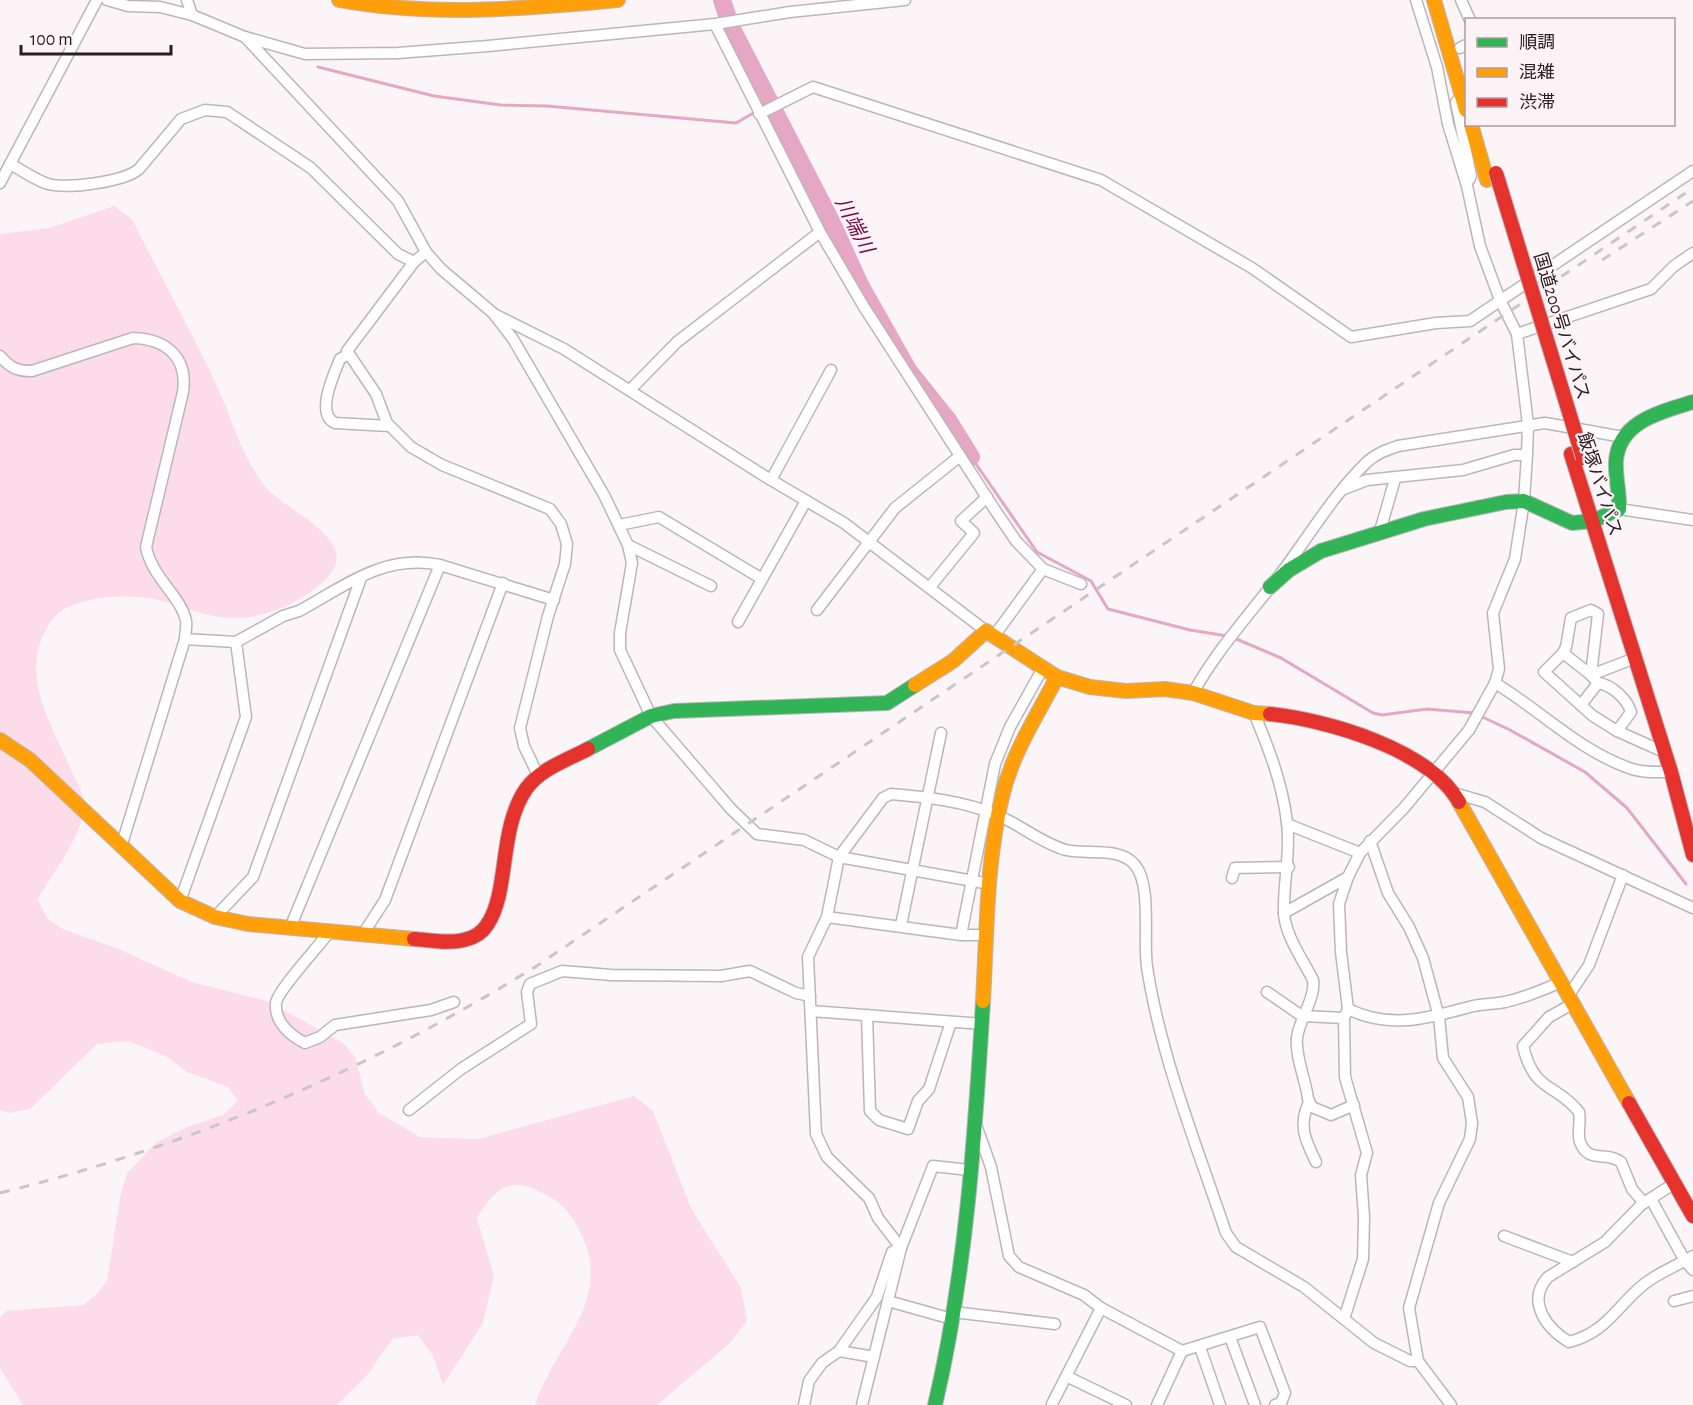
<svg xmlns="http://www.w3.org/2000/svg" width="1693" height="1405" viewBox="0 0 1693 1405" font-family="'Alegreya Sans','Noto Sans JP',sans-serif">
	<style>
		.green { fill: #fddcea }
		.lines { fill: none; stroke-linecap: round; stroke-linejoin: round }
		.stream { stroke: #e5a7c4; stroke-width: 3 }
		.river { stroke: #e5a7c4; stroke-width: 18 }
		.street-casing { stroke: #bdb5b9; stroke-width: 13 }
		.fast-casing { stroke: #bdb5b9; stroke-width: 16 }
		.slow-casing { stroke: #bdb5b9; stroke-width: 16 }
		.jam-casing { stroke: #bdb5b9; stroke-width: 16 }
		.street { stroke: #fefefe; stroke-width: 10 }
		.fast { stroke: #30b455; stroke-width: 14 }
		.slow { stroke: #ff9f0a; stroke-width: 14 }
		.jam { stroke: #e5322d; stroke-width: 14 }
		.rail { stroke: #c9c6c8; stroke-width: 3; stroke-dasharray: 10 10; stroke-linecap: butt }
		.jam-bridge-casing { stroke: #bdb5b9; stroke-width: 16; stroke-linecap: butt }
		.jam-bridge { stroke: #e5322d; stroke-width: 14 }
		.labels { text-anchor: middle; stroke-width: 4.5; stroke-linejoin: round; paint-order: stroke }
		.street-label { font-size: 18px; fill: #2a2024; stroke: #fdf3f7 }
		.water-label { font-size: 20px; font-style: italic; fill: #750a4a; stroke: #fdf3f7 }
	</style>
	<rect width="100%" height="100%" fill="#fbf5f8"/>
	<path class="green" d="M114,206L132,219C159,274 190,328 216,384C232,417 241,457 265,486C284,509 325,522 336,552C341,568 322,584 310,592C289,607 259,619 233,618C206,618 184,606 158,600C130,593 70,595 52,620C15,672 52,724 73,774C77,783 83,793 84,803C85,833 53,872 38,899L47,918L63,929L116,948L192,982L267,1001L343,1043L355,1057L365,1094L379,1113L420,1137L478,1139L634,1096L653,1111L691,1208L741,1288L747,1320L731,1342L657,1405H535C554,1346 613,1301 582,1236C568,1207 560,1200 531,1188C504,1176 489,1199 477,1218L494,1276L483,1323L443,1385L433,1356L418,1335L392,1339L369,1373L337,1405H23L0,1368V1317L6,1311L83,1305L97,1294L107,1280L121,1193L127,1173L157,1142L187,1127L223,1115L238,1101L228,1087L187,1072L167,1057L129,1041L97,1044L30,1109L9,1113L0,1110V234L49,228Z"/>
	<g class="lines">
		<g class="stream">
			<polyline points="318,67 434,96 501,105 547,106 736,123 757,111"/>
			<polyline points="971,457 1037,552 1091,581 1108,609 1190,630 1227,636"/>
			<polyline points="1234,638 1281,658 1373,713 1382,715 1427,709 1474,713 1510,730 1585,772 1627,808 1686,884"/>
		</g>
		<polyline class="river" points="722,0 731,27 830,219 860,285 908,370 948,420 971,457"/>
		<defs>
			<g id="street">
				<polyline points="107,0 128,6 160,7 192,15 245,37 305,54 398,53 488,46 715,24 790,12 905,0"/>
				<polyline points="187,0 192,15"/>
				<polyline points="1461,0 1470,20"/>
				<polyline points="715,24 820,232 864,307 995,510 1016,541 1043,569 1081,584"/>
				<polyline points="245,37 398,201 426,252 441,269 493,313 513,339 604,495 628,545 632,563 620,633 620,650 651,716 731,809 757,834 804,840 839,857 990,884"/>
				<polyline points="1460,48 1466,45"/>
				<polyline points="1456,102 1471,176 1469,180"/>
				<polyline points="759,114 813,87 1101,180 1252,268 1351,337 1436,323 1470,321 1693,171"/>
				<path d="M10,164C22,170 35,180 48,184C68,189 124,182 139,169L181,119L205,110L227,112L311,168L398,254L414,262"/>
				<polyline points="0,183 97,0"/>
				<polyline points="496,315 564,349 766,477 844,523 986,631"/>
				<polyline points="1517,334 1651,289 1674,266 1693,253"/>
				<polyline points="349,354 376,394 387,423 411,447 442,465 550,509 561,524 567,544 565,564 548,616 520,728 524,746 538,775"/>
				<path d="M0,356C10,368 17,371 32,371L133,338C166,339 188,357 183,392L146,547C152,578 181,596 186,621C187,626 185,634 185,639L121,847"/>
				<polyline points="631,389 677,342 820,232"/>
				<path d="M389,426L335,423C315,414 334,374 340,359L349,354L347,351L414,262L426,252"/>
				<polyline points="771,480 831,370"/>
				<polyline points="1344,489 1367,480 1463,470 1514,455 1527,455"/>
				<polyline points="1619,509 1693,520"/>
				<polyline points="619,525 659,517 762,579"/>
				<polyline points="1380,531 1395,479"/>
				<polyline points="628,545 711,586"/>
				<polyline points="930,587 974,533 961,521 987,497"/>
				<polyline points="817,610 895,508 960,456"/>
				<polyline points="738,622 806,501"/>
				<polyline points="994,636 1043,569"/>
				<path d="M185,639L236,642L283,616L299,611C345,586 385,553 440,565L554,600"/>
				<polyline points="1563,653 1566,647 1571,618 1591,610 1598,614 1591,675 1598,683 1581,705"/>
				<polyline points="1635,658 1591,675 1563,653 1544,672 1593,716 1617,731 1664,752"/>
				<path d="M1495,683C1540,710 1578,750 1629,768C1641,773 1658,772 1671,772"/>
				<path d="M1598,683C1612,685 1627,699 1631,712L1617,731"/>
				<path d="M1193,693C1218,648 1251,613 1282,572C1309,536 1334,494 1366,463C1375,454 1386,450 1398,446L1545,423L1623,437"/>
				<path d="M1254,713C1269,749 1282,782 1287,822C1291,853 1283,882 1284,913C1285,935 1303,960 1313,980C1316,998 1299,1019 1297,1038C1295,1057 1306,1080 1308,1099L1312,1107L1331,1115L1354,1105"/>
				<polyline points="1454,793 1485,802 1541,838 1693,908"/>
				<polyline points="1287,824 1360,853"/>
				<polyline points="1370,841 1388,893 1409,927 1423,958 1439,1017 1443,1058 1468,1097 1472,1123 1470,1139 1439,1203 1409,1308 1418,1361 1451,1405"/>
				<polyline points="1232,878 1235,868 1289,867"/>
				<polyline points="180,901 246,717 236,642"/>
				<polyline points="1284,913 1348,877"/>
				<polyline points="215,917 253,877 361,578"/>
				<polyline points="827,917 961,935 987,935"/>
				<polyline points="901,925 941,733"/>
				<polyline points="290,928 440,565"/>
				<path d="M330,931C320,945 277,991 276,1003C274,1022 291,1036 305,1043L320,1037L335,1025L431,1010L454,1002"/>
				<polyline points="363,934 385,900 503,583"/>
				<polyline points="961,935 995,764 1010,727 1043,668"/>
				<polyline points="1267,992 1302,1016 1344,1018"/>
				<polyline points="1569,995 1589,965 1623,875"/>
				<path d="M1574,1003L1549,1017L1523,1046C1534,1093 1556,1083 1579,1112C1581,1122 1577,1134 1580,1142C1588,1164 1607,1151 1621,1162L1632,1189L1644,1203"/>
				<path d="M1348,1009C1391,1030 1429,1018 1473,1006C1483,1004 1494,1004 1505,1002C1523,998 1543,990 1561,982"/>
				<polyline points="811,1011 983,1024"/>
				<polyline points="867,1015 870,1111 879,1120 908,1129 918,1101 929,1089 951,1022"/>
				<path d="M1309,1102C1298,1125 1305,1140 1316,1162"/>
				<polyline points="409,1110 461,1069 531,1024 527,992 530,984 562,971 611,975 721,976 750,971 796,993 810,996"/>
				<polyline points="976,1125 991,1167 1009,1256 1019,1267 1084,1295 1101,1308 1182,1351 1260,1327 1285,1393 1281,1403 1275,1405"/>
				<path d="M1675,1183L1642,1204L1605,1242L1548,1277C1526,1301 1546,1328 1569,1342C1607,1332 1616,1307 1643,1285C1657,1273 1677,1266 1693,1256"/>
				<polyline points="1651,1199 1685,1261 1693,1270"/>
				<polyline points="1504,1236 1573,1262"/>
				<path d="M901,1248L878,1218L869,1198L827,1157L816,1134L808,957L827,917L839,857L883,798L891,794C927,797 963,801 997,815C1021,825 1041,843 1066,850C1087,855 1120,846 1135,865C1152,885 1143,941 1147,967C1161,1058 1197,1146 1226,1233L1236,1247L1304,1287L1374,1343L1410,1361H1418"/>
				<polyline points="888,1301 952,1319"/>
				<polyline points="1674,1301 1693,1296"/>
				<polyline points="953,1312 1055,1324"/>
				<polyline points="1344,1319 1363,1259 1364,1217 1361,1175 1367,1153 1345,1077 1344,1018 1348,1009 1341,952 1339,904 1348,877 1360,853 1404,808 1469,730 1495,683 1499,669 1493,613 1515,559 1524,501 1527,455 1528,424 1517,334 1500,300 1480,246 1467,186 1448,124 1437,67 1416,0"/>
				<polyline points="1230,1337 1255,1405"/>
				<polyline points="1200,1347 1220,1405"/>
				<polyline points="839,1351 874,1357"/>
				<polyline points="1068,1377 1126,1405"/>
				<polyline points="1052,1404 1101,1308"/>
				<polyline points="804,1405 809,1381 822,1363 839,1351 877,1297 892,1252 901,1248"/>
				<polyline points="862,1405 901,1248 933,1166 969,1170"/>
				<polyline points="1157,1405 1182,1351"/>
			</g>
			<g id="fast">
				<path d="M1270,587L1289,570L1321,551L1424,519L1506,502L1524,501L1572,523L1593,521L1619,509C1620,493 1615,477 1616,461C1619,421 1661,412 1693,402"/>
				<polyline points="588,749 651,716 674,711 887,703 915,685"/>
				<path d="M935,1405C966,1274 975,1136 983,1001"/>
			</g>
			<g id="slow">
				<path d="M339,0C432,17 524,9 618,0"/>
				<polyline points="1434,0 1466,110"/>
				<polyline points="1471,124 1487,180"/>
				<polyline points="915,685 953,661 986,631 1057,677 1090,687 1126,691 1165,689 1193,693 1254,713 1270,714"/>
				<polyline points="0,740 30,760 180,901 215,917 248,924 414,939"/>
				<polyline points="1459,802 1629,1103"/>
				<path d="M983,1001C987,932 986,860 1003,793C1013,752 1038,714 1057,677"/>
			</g>
			<g id="jam">
				<polyline points="1571,454 1671,772 1693,855"/>
				<path d="M1270,714C1327,720 1429,749 1459,802"/>
				<path d="M414,939C430,940 448,944 464,940C473,938 482,933 487,925C510,891 498,830 526,789C540,769 567,760 588,749"/>
				<polyline points="1629,1103 1693,1216"/>
			</g>
		</defs>
		<use href="#street" class="street-casing"/>
		<use href="#fast" class="fast-casing"/>
		<use href="#slow" class="slow-casing"/>
		<use href="#jam" class="jam-casing"/>
		<use href="#street" class="street"/>
		<use href="#fast" class="fast"/>
		<use href="#slow" class="slow"/>
		<use href="#jam" class="jam"/>
		<g class="rail">
			<polyline points="1602,260 1693,201"/>
			<path d="M0,1193C190,1146 369,1070 535,967L1693,188"/>
		</g>
		<defs>
			<polyline id="jam-bridge" points="1496,173 1583,458"/>
		</defs>
		<use href="#jam-bridge" class="jam-bridge-casing"/>
		<use href="#jam-bridge" class="jam-bridge"/>
	</g>
	<g class="labels">
		<g class="street-label">
			<text transform="translate(1562 326) rotate(73)" y="6">国道200号バイパス</text>
			<text transform="translate(1600 484) rotate(72)" y="6">飯塚バイパス</text>
		</g>
		<g class="water-label">
			<text transform="translate(855 225) rotate(63)" y="7">川端川</text>
		</g>
	</g>
	<rect x="1465" y="18" width="210" height="108" fill="#fdf3f7" stroke="#a99fa3" stroke-width="1.5"/>
	<rect x="1477" y="38" width="30" height="9" fill="#30b455" stroke="#a99fa3" stroke-width="1.5"/>
	<text x="1519" y="48" font-size="18" fill="#2a2024">順調</text>
	<rect x="1477" y="68" width="30" height="9" fill="#ff9f0a" stroke="#a99fa3" stroke-width="1.5"/>
	<text x="1519" y="78" font-size="18" fill="#2a2024">混雑</text>
	<rect x="1477" y="98" width="30" height="9" fill="#e5322d" stroke="#a99fa3" stroke-width="1.5"/>
	<text x="1519" y="108" font-size="18" fill="#2a2024">渋滞</text>
	<path d="M21 45v9h150v-9" fill="none" stroke="#2a2024" stroke-width="3"/>
	<text x="30" y="45" font-size="18" fill="#2a2024" stroke="#fdf3f7" stroke-width="4.5" paint-order="stroke">100 m</text>
</svg>
